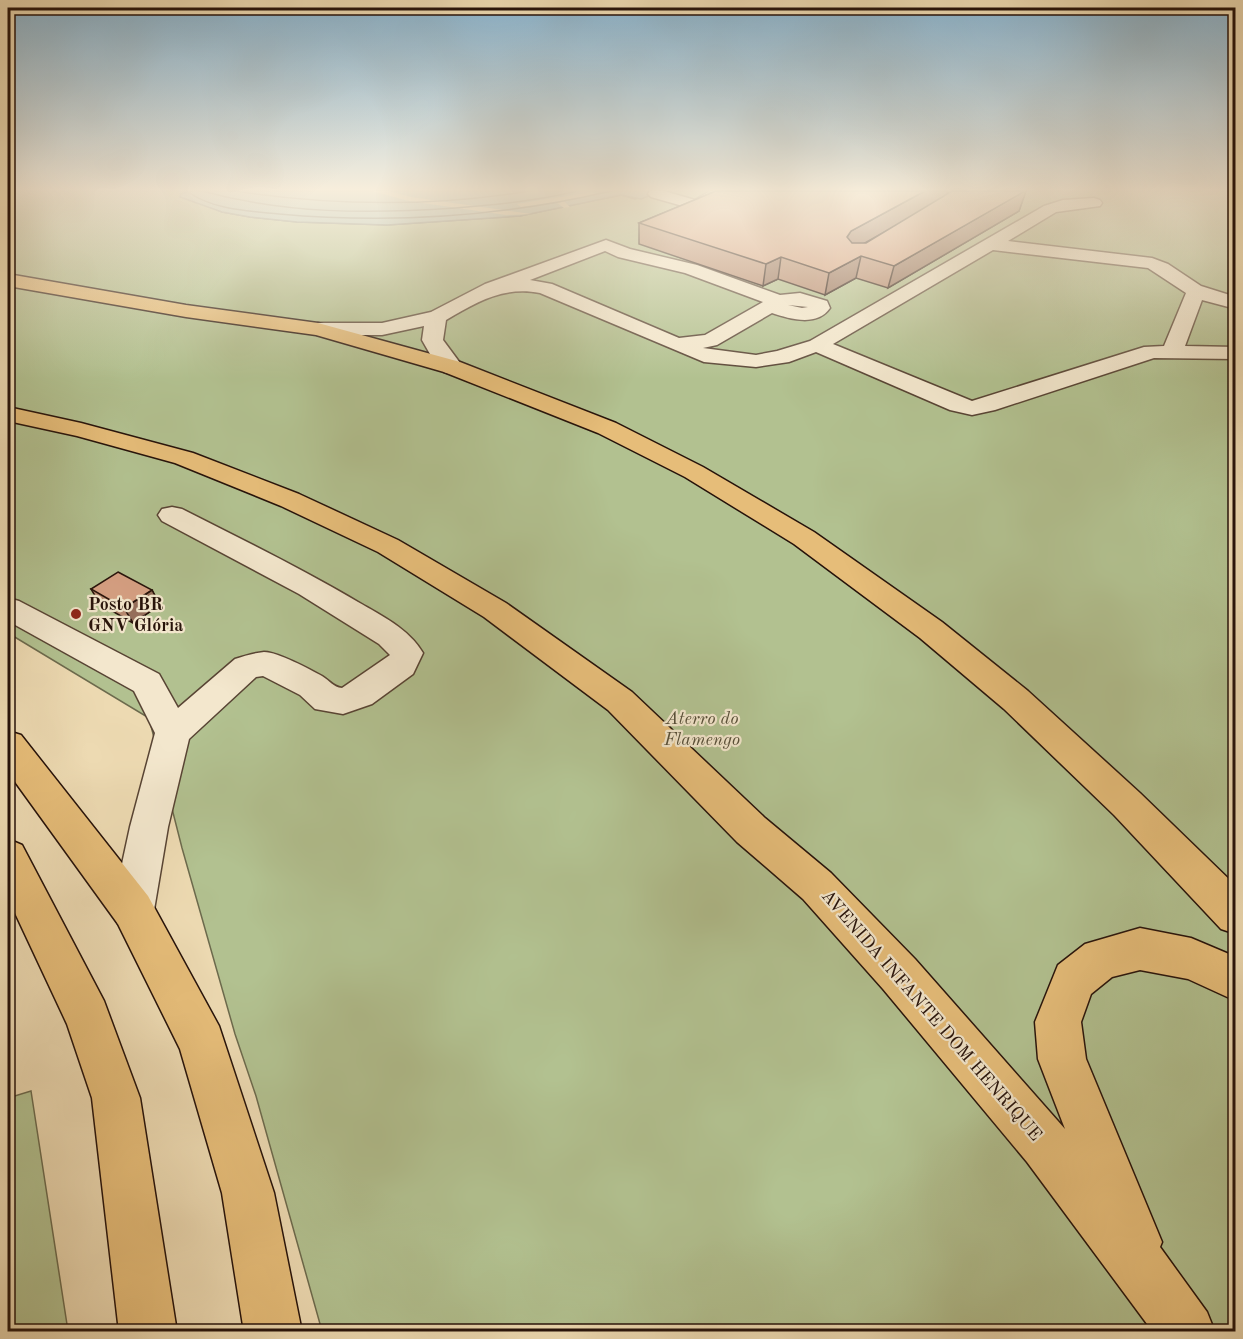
<svg xmlns="http://www.w3.org/2000/svg" width="1243" height="1339" viewBox="0 0 1243 1339" font-family="'Old Standard TT',serif">
	<style>
		.green { fill: #b2c190; stroke: #6c6a4d; stroke-width: 1.5 }
		.water { fill: #9bb9b4; stroke: #6c7670; stroke-width: 1.5 }
		.pier { fill: #eddab2 }
		.lines { fill: none; stroke-linecap: round; stroke-linejoin: round }
		.shore { stroke: #60665f; stroke-width: 1.5 }
		.minor-casing { stroke: #584434; stroke-width: 3 }
		.major-casing { stroke: #26120a; stroke-width: 3 }
		.highway-casing { stroke: #26120a; stroke-width: 3 }
		.minor { fill: #f3e7cd; fill-rule: evenodd }
		.major { fill: #e6bd79; fill-rule: evenodd }
		.highway { fill: #e6bd79; fill-rule: evenodd }
		.wall { fill: #b88a71; stroke: #26120a; stroke-width: 1.5 }
		.shaded-wall { fill: #96705c; stroke: #26120a; stroke-width: 1.5 }
		.building { fill: #d6a083; stroke: #26120a; stroke-width: 1.5 }
		.poi-dot { fill: #8f2418; stroke: #f3e7cd; stroke-width: 2 }
		.labels { text-anchor: middle; stroke-width: 4.5; stroke-linejoin: round; paint-order: stroke }
		.poi-label { font-size: 18px; font-weight: bold; fill: #26120a; stroke: #f3e7cd; text-anchor: start }
		.park-label { font-size: 18px; font-style: italic; fill: #574f39; stroke: #f3e7cd }
		.street-label { font-size: 18px; fill: #26120a; stroke: #f3e7cd }
	</style>
	<rect width="100%" height="100%" fill="#eddab2"/>
	<filter id="stains"><feTurbulence type="fractalNoise" baseFrequency=".00333" numOctaves="4"/><feColorMatrix values="0 0 0 0 .2 0 0 0 0 .09 0 0 0 0 .02 0 0 0 .5 -.17"/></filter>
	<radialGradient id="worn" r=".72"><stop offset=".6" stop-color="#630" stop-opacity="0"/><stop offset="1" stop-color="#630" stop-opacity=".3"/></radialGradient>
	<g class="green">
		<polygon points="8,191 191,191 181,194 222,212 250,217 297,222 387,225 520,216 621,195 635,199 661,191 1235,191 1235,1331 322,1331 256,1096 235,1034 182,848 149,718 8,633"/>
		<polygon points="31,1091 68,1331 8,1331 8,1098"/>
	</g>
	<polygon class="water" points="191,191 661,191 641,199 621,195 520,216 387,225 297,222 250,217 222,212 180,197 181,194"/>
	<g class="pier">
		<polygon points="372,191 389,191 411,197 532,214 506,215 409,201"/>
		<polygon points="592,192 597,195 563,200 570,207 564,208 556,202 521,207 517,204"/>
	</g>
	<g class="lines">
		<g class="shore">
			<path d="M187,191C212,210 249,211 279,214C391,224 501,217 611,191"/>
			<path d="M202,191C285,214 369,214 455,208C496,205 537,201 577,191"/>
			<path d="M235,191C333,206 431,207 529,191"/>
		</g>
		<defs>
			<g id="minor">
				<polygon points="650,191 664,191 695,200 710,191 729,191 697,210 651,197 648,194"/>
				<path d="M1094,198L1100,200L1102,203L1100,206L1056,212L1008,241L1152,258L1168,264L1201,286L1236,297V309L1202,300L1185,346L1236,347V359L1154,358L995,410L972,415L950,410L816,352L789,362L756,367L704,362L540,293C503,286 477,302 446,320L443,340L463,367L460,372L452,374L444,372L430,354L422,340L424,326L382,335H318L311,333L308,329L311,325L318,323H382L431,312L485,284L606,240L630,249L697,265L780,295L800,293L827,301L830,308C817,327 790,319 772,313L717,345L703,348L756,355L777,351L810,341L1044,206L1063,200ZM993,250L1148,268L1186,293L1164,346L1144,347L972,401L833,344ZM605,251L618,257L685,273L763,302L705,335L679,338L552,284L530,280ZM788,305L808,307L802,308Z"/>
				<path d="M172,507L182,509C241,539 301,568 358,602C382,616 409,629 423,653L413,674L372,704L343,714L315,709L300,695L263,676L256,677L189,739L168,827L154,910L148,924L133,929L118,924L112,910L130,827L155,733L134,691L8,621V598L19,601L159,674L178,708L235,659C244,656 254,653 264,652C278,652 309,669 322,676C330,681 333,687 342,688L390,655L379,644L299,594L162,521L158,515L162,509Z"/>
			</g>
			<g id="major">
				<polygon points="8,731 21,735 148,896 219,1026 274,1193 302,1332 244,1332 222,1193 180,1049 118,924 8,772"/>
				<polygon points="8,839 22,845 104,1001 140,1098 177,1332 119,1332 92,1098 67,1024 8,898"/>
			</g>
			<g id="highway">
				<polygon points="8,274 186,305 318,323 460,362 616,423 703,467 814,532 942,622 1028,691 1140,793 1236,886 1236,934 1221,929 1114,815 1004,709 920,638 794,544 685,477 598,433 444,372 316,335 186,317 8,286"/>
				<polygon points="8,407 81,423 193,453 299,494 398,540 506,603 632,692 765,818 831,873 915,959 1065,1129 1038,1059 1035,1022 1058,965 1085,944 1140,928 1191,938 1236,957 1236,1001 1188,979 1140,970 1112,977 1091,994 1081,1022 1086,1059 1162,1242 1160,1247 1207,1312 1215,1332 1153,1332 1027,1162 883,989 803,899 737,842 608,710 484,617 378,552 281,506 175,463 77,436 8,421"/>
			</g>
		</defs>
		<use href="#minor" class="minor-casing"/>
		<use href="#major" class="major-casing"/>
		<use href="#highway" class="highway-casing"/>
		<use href="#minor" class="minor"/>
		<use href="#major" class="major"/>
		<use href="#highway" class="highway"/>
	</g>
	<g class="wall">
		<polygon points="716,191 948,191 948,194 952,191 1026,191 1019,211 888,288 856,278 825,295 778,279 763,286 639,244 639,223"/>
		<polygon points="91,589 152,590 160,605 133,623 100,604"/>
	</g>
	<g class="shaded-wall">
		<polygon points="925,191 948,191 947,197 847,253 847,237 851,231"/>
		<polygon points="1025,191 1026,191 1019,211 888,288 894,266"/>
		<polygon points="861,256 856,278 825,295 829,273"/>
		<polygon points="781,257 778,279 763,286 766,264"/>
		<polygon points="152,590 160,605 133,623 124,608"/>
	</g>
	<g class="building">
		<polygon points="716,191 925,191 851,231 847,237 852,243 866,243 952,191 1025,191 894,266 861,256 829,273 781,257 766,264 639,223"/>
		<polygon points="118,572 152,590 124,608 91,589"/>
	</g>
	<linearGradient id="sky" x2="0" y2="1"><stop stop-color="#89b6d3"/><stop offset="0.5" stop-color="#f7eedc"/><stop offset="1" stop-color="#f7eedc" stop-opacity="0"/></linearGradient>
	<rect width="1243" height="379" fill="url(#sky)"/>
	<circle class="poi-dot" cx="76" cy="614" r="6"/>
	<g class="labels">
		<g class="poi-label">
			<text x="88" y="610">Posto BR<tspan x="88" dy="21">GNV Glória</tspan></text>
		</g>
		<g class="park-label">
			<text x="702" y="724">Aterro do<tspan x="702" dy="21">Flamengo</tspan></text>
		</g>
		<g class="street-label">
			<text transform="translate(932 1015) rotate(49)" y="6">AVENIDA INFANTE DOM HENRIQUE</text>
		</g>
	</g>
	<rect width="1243" height="1339" fill="none" stroke="#eddab2" stroke-width="30"/>
	<rect x="9" y="9" width="1225" height="1321" fill="none" stroke="#26120a" stroke-width="3"/>
	<rect x="15" y="15" width="1213" height="1309" fill="none" stroke="#26120a" stroke-width="1.5"/>
	<rect width="100%" height="100%" filter="url(#stains)"/>
	<rect width="100%" height="100%" fill="url(#worn)"/>
</svg>
